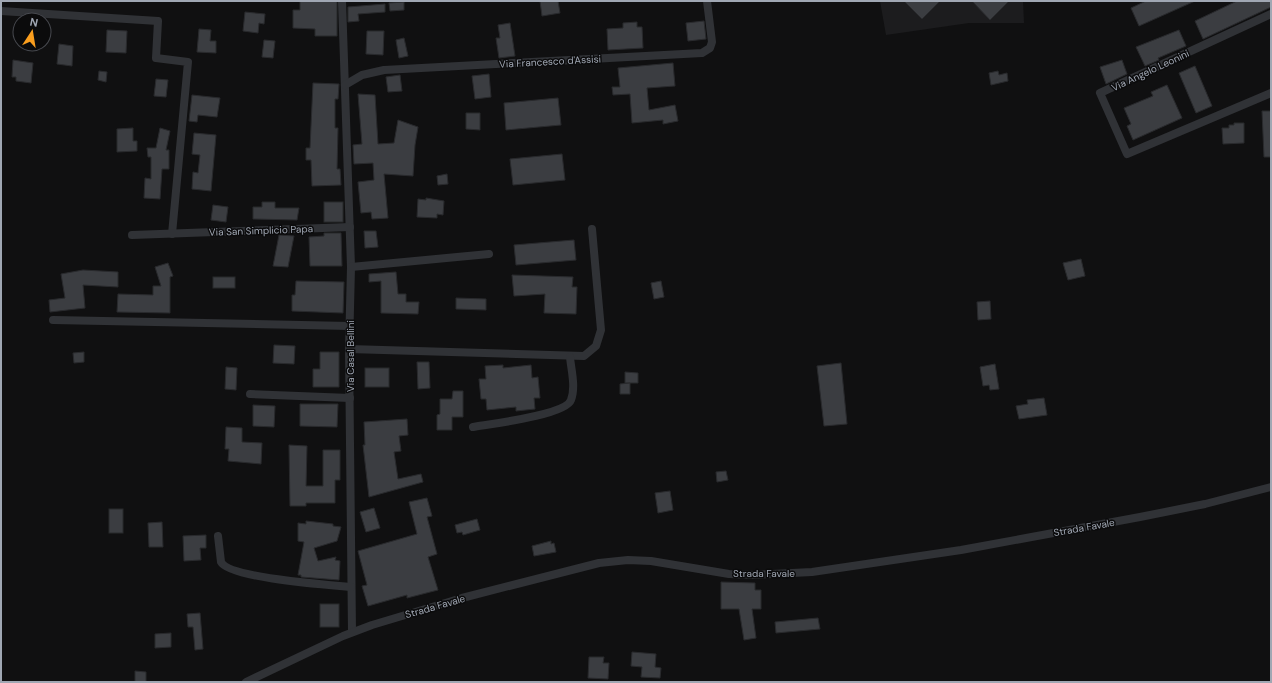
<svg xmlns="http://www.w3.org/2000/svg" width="1272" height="683" viewBox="0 0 1272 683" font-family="'DM Sans',sans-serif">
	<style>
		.built { fill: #1c1c1e }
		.building { fill: #3b3d41; stroke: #292a2d }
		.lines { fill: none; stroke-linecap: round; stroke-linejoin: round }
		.minor { stroke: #303236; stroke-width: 8 }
		.labels { text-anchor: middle; stroke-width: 3; stroke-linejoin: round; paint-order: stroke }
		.street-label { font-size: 10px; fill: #a0a7b3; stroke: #0b0b0c }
	</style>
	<rect width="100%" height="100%" fill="#101011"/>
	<polygon class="built" points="880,1 1023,1 1024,23 969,23 886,35"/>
	<g class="building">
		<polygon points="300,1 337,1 337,36 315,36 315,29 293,28 293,10 300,10"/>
		<polygon points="540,1 558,1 560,13 542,16"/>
		<polygon points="904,1 940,1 922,19"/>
		<polygon points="972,1 1009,1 990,20"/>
		<polygon points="1146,1 1195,1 1139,26 1131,8"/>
		<polygon points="1237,1 1271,1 1271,7 1203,39 1195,21"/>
		<polygon points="404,2 404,10 390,11 389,3"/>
		<polygon points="385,4 385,12 358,14 359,21 348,22 348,7"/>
		<polygon points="245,12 265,14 264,24 259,23 258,33 243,31"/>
		<polygon points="704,21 706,39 688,41 686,23"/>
		<polygon points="637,22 637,27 642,27 643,48 608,50 607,29 623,28 623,23"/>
		<polygon points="510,23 515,56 499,58 496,38 500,38 498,25"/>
		<polygon points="199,29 211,30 210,41 216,41 216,53 197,52"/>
		<polygon points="107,30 127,31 126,53 106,52"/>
		<polygon points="1179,30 1186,46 1158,58 1159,60 1145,66 1136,47"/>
		<polygon points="367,31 384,31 383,55 366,54"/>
		<polygon points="404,38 408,56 399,58 396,40"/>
		<polygon points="264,40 275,41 273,58 262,57"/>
		<polygon points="59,44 73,46 72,66 57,64"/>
		<polygon points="13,60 33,63 31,83 16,81 16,77 12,77"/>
		<polygon points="1122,60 1127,74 1106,84 1100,67"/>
		<polygon points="673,63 675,86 647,88 649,110 675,105 678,121 663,124 663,120 632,123 630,94 613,95 612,87 620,87 618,68"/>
		<polygon points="1195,66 1212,106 1196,113 1179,73"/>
		<polygon points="99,71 107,72 106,82 98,80"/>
		<polygon points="998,71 999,75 1007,73 1008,81 991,85 989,73"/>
		<polygon points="489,74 491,97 475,99 472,76"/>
		<polygon points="400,75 402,91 388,92 386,77"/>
		<polygon points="156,79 168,80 166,97 154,96"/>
		<polygon points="313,83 339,84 338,99 335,99 335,128 338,128 337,169 340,169 341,185 312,186 311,160 306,160 306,148 310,148"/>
		<polygon points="1167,85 1182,118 1133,140 1127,126 1131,124 1124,108 1153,96 1151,92"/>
		<polygon points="358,94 375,95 378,144 394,143 398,120 418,127 415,145 413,176 384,174 388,218 372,219 371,212 361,213 358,182 374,180 373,163 354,164 353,145 362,144"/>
		<polygon points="192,95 220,98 217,117 198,115 197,122 189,121"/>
		<polygon points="558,98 561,125 506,130 504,103"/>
		<polygon points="1262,111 1271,111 1271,157 1264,157"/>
		<polygon points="466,113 480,113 480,130 466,129"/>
		<polygon points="1234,123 1244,123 1244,143 1223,144 1222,128 1229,128 1229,125 1234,125"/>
		<polygon points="133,128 133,141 137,141 137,151 117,152 117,129"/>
		<polygon points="160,128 170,131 166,150 169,150 169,169 162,169 160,199 144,198 145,178 151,179 151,157 148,157 147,148 156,148"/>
		<polygon points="194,133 216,135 211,191 192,189 193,172 198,173 200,155 192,154"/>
		<polygon points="562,154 565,180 513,185 510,159"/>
		<polygon points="447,174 448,184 438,185 437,176"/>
		<polygon points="426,198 444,201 443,215 437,214 437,218 417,217 418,199 426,200"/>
		<polygon points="262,202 275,202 275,208 299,208 297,220 253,219 253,207 262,207"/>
		<rect x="324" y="202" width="19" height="20"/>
		<polygon points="213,205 228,207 226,222 211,220"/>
		<polygon points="364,231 376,231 378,247 365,248"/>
		<polygon points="324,233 341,233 342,266 310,266 309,237 324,236"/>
		<polygon points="279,235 294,236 288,267 273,266"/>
		<polygon points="574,240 576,260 516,265 514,245"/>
		<polygon points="1081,259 1085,276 1068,280 1063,263"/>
		<polygon points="168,263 173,276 170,277 170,313 117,312 118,294 153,295 153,286 161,286 155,267"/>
		<polygon points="83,270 118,272 118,287 83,285 85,308 50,312 49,300 65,298 61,274"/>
		<polygon points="396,272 398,294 406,294 406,302 419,302 418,314 381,313 381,281 369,282 369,274"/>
		<polygon points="512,275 573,277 572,287 577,287 576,314 544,313 545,294 514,296"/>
		<rect x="213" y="277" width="22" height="11"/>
		<polygon points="296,281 344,282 343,313 292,311 292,295 295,295"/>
		<polygon points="661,281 664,297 654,299 651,283"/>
		<polygon points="456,298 486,299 486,310 456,309"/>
		<polygon points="990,301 991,319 978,320 977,302"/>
		<polygon points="274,345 295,346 294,364 273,363"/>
		<polygon points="84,352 84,362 74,363 73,353"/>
		<polygon points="320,352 339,352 339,387 313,387 313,369 320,369"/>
		<polygon points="417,362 429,362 430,388 418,389"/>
		<polygon points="841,363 847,424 824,426 817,366"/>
		<polygon points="995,364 999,389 990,390 989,385 983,386 980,367"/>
		<polygon points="503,365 503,368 531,365 532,378 538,377 540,398 534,398 535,409 516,411 516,407 487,410 486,399 481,399 479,379 486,379 485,366"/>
		<polygon points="226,367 237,368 236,390 225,389"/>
		<rect x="365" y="368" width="24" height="19"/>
		<polygon points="625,372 638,373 638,383 625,383"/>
		<polygon points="630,383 630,394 620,394 620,384"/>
		<polygon points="453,391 463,391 463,417 452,417 452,430 437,430 437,415 440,414 440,399 452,399"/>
		<polygon points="1044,398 1047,415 1019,419 1016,406 1028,404 1027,400"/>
		<polygon points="300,404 338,404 337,427 300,426"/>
		<polygon points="253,405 275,406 274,427 253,426"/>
		<polygon points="407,419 408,435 399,436 401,451 394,452 398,479 421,474 423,482 369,497 363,445 365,445 364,422"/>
		<polygon points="226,427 242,428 242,442 262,443 261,464 228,461 229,449 225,449"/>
		<polygon points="289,445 307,446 306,486 323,486 323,450 340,450 340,480 335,480 335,503 306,503 306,506 290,506"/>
		<polygon points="726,471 728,480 717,482 716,472"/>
		<polygon points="670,491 673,510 658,513 655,493"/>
		<polygon points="427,498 432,516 427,517 437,554 428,557 438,590 407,598 407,595 368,606 362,586 367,585 358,551 417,534 409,502"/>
		<polygon points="374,508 380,528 366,532 360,512"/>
		<rect x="109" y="509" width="14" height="24"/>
		<polygon points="477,519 480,530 463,535 462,532 457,533 455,525"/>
		<polygon points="306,521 333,524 333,526 341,527 337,541 314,548 318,561 336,557 335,560 340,561 339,580 301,577 301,575 298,575 304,542 298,541 298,523 306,524"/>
		<polygon points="162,522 163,547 149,547 148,523"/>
		<polygon points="206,535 206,548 200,548 201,560 184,561 183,536"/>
		<polygon points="551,541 551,544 554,543 556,552 534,556 532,546"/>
		<polygon points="721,582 755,583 755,590 761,590 761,609 752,609 756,638 744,640 739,609 721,609"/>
		<rect x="320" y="604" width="19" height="23"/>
		<polygon points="200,613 203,649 195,650 193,627 188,627 187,614"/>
		<polygon points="818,618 820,629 776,633 775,622"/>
		<polygon points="171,633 171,647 155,648 155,634"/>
		<polygon points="632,652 656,654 655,667 661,668 660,678 641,677 642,667 631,666"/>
		<polygon points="589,657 604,657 603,663 609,663 608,679 588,678"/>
		<polygon points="135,671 146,672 146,682 135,682"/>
	</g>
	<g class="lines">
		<g class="minor">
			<polyline points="342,1 351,267 349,349 352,632"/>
			<polyline points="1,11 158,21 156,58 188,62 172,234"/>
			<polyline points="1271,14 1100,93 1127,154 1271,93"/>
			<polyline points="345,85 362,75 384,70 702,53 710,48 712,42 707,1"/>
			<polyline points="132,235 350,227"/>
			<polyline points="351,267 489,254"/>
			<polyline points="53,320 350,326"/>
			<polyline points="349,349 584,356 596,346 601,330 592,229"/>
			<polyline points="250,394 350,398"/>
			<path d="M473,427C490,424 566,415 571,400C576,387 571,369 570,357"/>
			<path d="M218,536L221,562C229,578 330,585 351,587"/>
			<polyline points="246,682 343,636 372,625 462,598 599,563 628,560 651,561 729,574 754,575 812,572 961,550 1140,517 1205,504 1271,487"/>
		</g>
	</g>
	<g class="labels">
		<g class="street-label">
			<text transform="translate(550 61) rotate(-3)" y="4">Via Francesco d'Assisi</text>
			<text transform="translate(1150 70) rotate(-25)" y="4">Via Angelo Leonini</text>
			<text transform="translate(261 230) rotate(-2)" y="4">Via San Simplicio Papa</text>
			<text transform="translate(350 356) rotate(-90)" y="4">Via Casal Bellini</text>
			<text transform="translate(1084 527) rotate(-10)" y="4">Strada Favale</text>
			<text x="764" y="577">Strada Favale</text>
			<text transform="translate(435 606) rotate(-16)" y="4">Strada Favale</text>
		</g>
	</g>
	<rect width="1272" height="683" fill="none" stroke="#a0a7b3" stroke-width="4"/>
	<g transform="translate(32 32) rotate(12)"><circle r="19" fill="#0b0b0c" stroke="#47494f"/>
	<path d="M0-3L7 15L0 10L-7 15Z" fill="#fa9e1e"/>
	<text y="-6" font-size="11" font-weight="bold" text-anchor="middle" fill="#a0a7b3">N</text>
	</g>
</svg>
